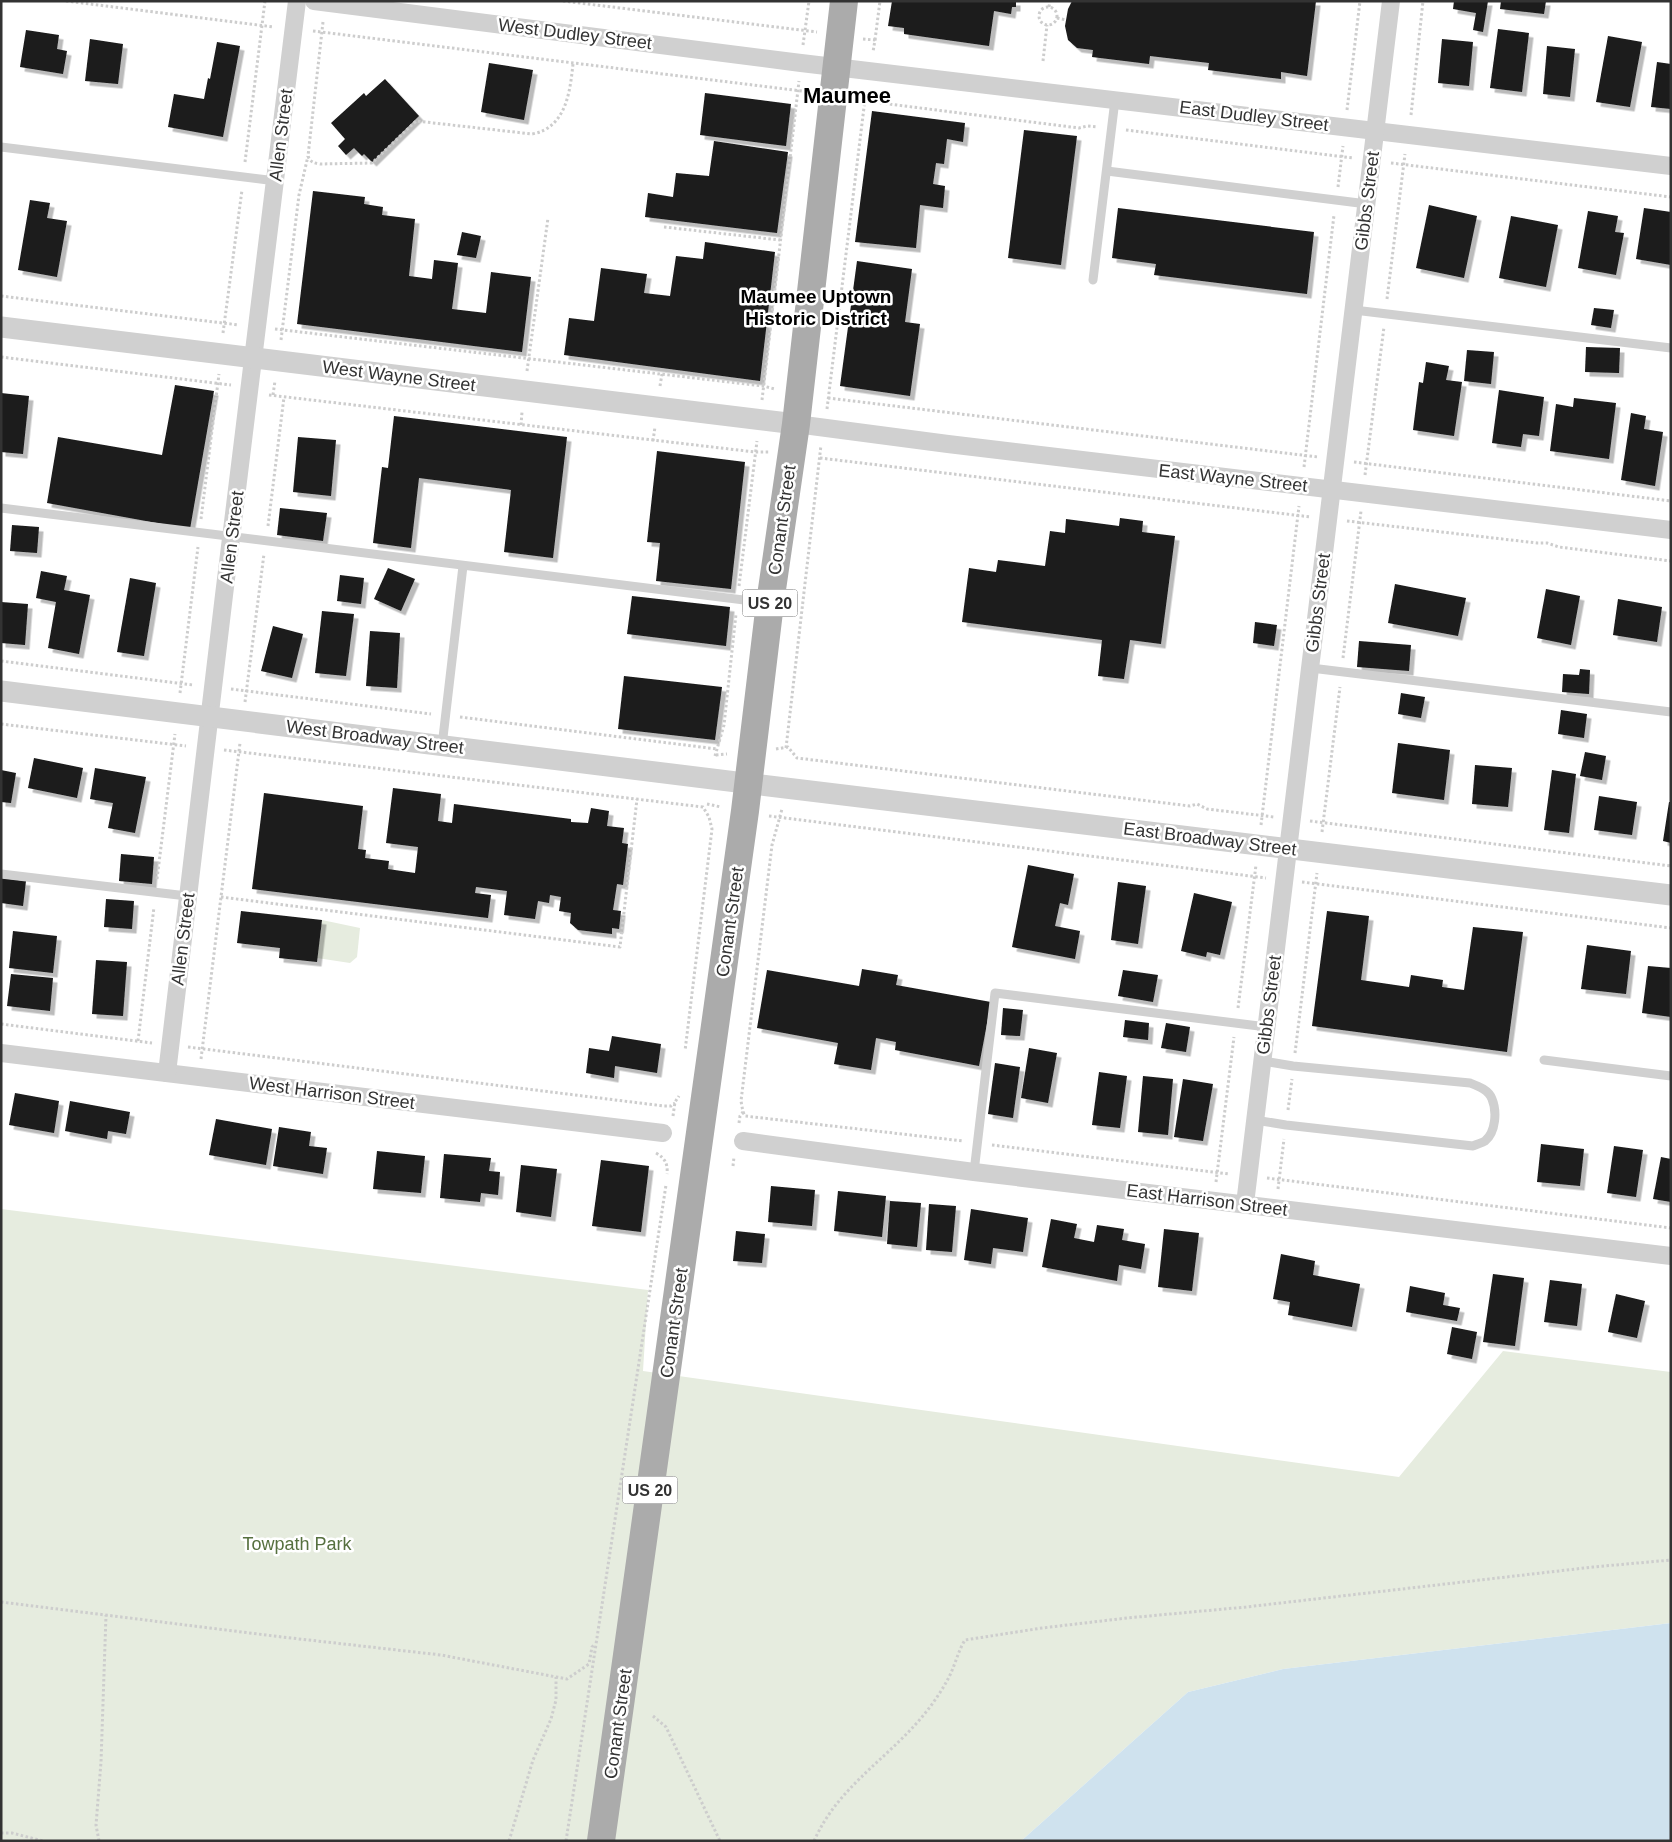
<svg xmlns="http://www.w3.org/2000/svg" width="1672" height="1842" viewBox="0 0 1672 1842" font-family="Arial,sans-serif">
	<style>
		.green { fill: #e6ecdf }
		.water { fill: #cfe2ee }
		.building { fill: #1a1a1a; filter: url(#shadow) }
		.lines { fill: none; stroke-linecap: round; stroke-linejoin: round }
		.path { stroke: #cdcdcd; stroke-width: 3; stroke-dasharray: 2.5 2.5; stroke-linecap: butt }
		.service { stroke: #d0d0d0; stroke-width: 9 }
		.minor { stroke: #d0d0d0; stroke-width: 18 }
		.tertiary { stroke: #d0d0d0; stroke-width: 21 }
		.primary { stroke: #ababab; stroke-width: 28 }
		.labels { text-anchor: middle; stroke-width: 5; stroke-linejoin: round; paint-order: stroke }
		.shield { fill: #fff; stroke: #707070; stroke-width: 1 }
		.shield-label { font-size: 16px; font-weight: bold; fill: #333 }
		.street-label { font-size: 18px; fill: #333; stroke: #fff }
		.park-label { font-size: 18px; fill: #56703f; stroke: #fff }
		.neighbourhood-label { font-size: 19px; font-weight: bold; fill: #000; stroke: #fff }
		.district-label { font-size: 22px; font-weight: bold; fill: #000; stroke: #fff }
	</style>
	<defs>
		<filter id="shadow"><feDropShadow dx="4.5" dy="4.5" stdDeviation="0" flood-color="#0004"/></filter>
	</defs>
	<rect width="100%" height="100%" fill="#fff"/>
	<g class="green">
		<polygon points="322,920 360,928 357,957 350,963 317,958"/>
		<polygon points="1,1209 648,1290 643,1371 1399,1477 1503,1351 1671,1372 1671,1623 1283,1669 1188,1692 1021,1841 1,1841"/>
	</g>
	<polygon class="water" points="1671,1623 1671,1841 1021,1841 1188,1692 1283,1669"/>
	<g class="building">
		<polygon points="892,1 1016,1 1016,7 1012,7 1011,14 994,11 989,46 904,34 904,28 888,26"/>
		<polygon points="1072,1 1316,1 1307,76 1281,72 1281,79 1208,70 1209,63 1150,56 1149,64 1092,57 1093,50 1077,48 1068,40 1065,26 1068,9"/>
		<polygon points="1454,1 1488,1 1483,32 1473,30 1476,13 1453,9"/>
		<polygon points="1501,1 1546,1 1544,14 1500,9"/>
		<polygon points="1498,29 1529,33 1522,92 1490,88"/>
		<polygon points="26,30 59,35 57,49 67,51 63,74 20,67"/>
		<polygon points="1608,36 1642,42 1630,107 1596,102"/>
		<polygon points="90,39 123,44 118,84 85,81"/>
		<polygon points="1442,39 1473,42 1469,86 1438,83"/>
		<polygon points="217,42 240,46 223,137 168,127 174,94 204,99 208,78 210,79"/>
		<polygon points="1547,46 1575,49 1570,97 1543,94"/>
		<polygon points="1657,62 1671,64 1671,109 1651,107"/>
		<polygon points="489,63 533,70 524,120 481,112"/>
		<polygon points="385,79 419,116 372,162 364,154 362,156 354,148 346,155 338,146 345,139 331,123 364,93 366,96"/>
		<polygon points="705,93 791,104 786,146 700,135"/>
		<polygon points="872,111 965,123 963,142 947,139 944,164 936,163 933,184 945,186 943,208 920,205 916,248 855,242"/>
		<polygon points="1024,130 1077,136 1061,265 1008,258"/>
		<polygon points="714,141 788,152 777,233 645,217 648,193 673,197 676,173 709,176"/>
		<polygon points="313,191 365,197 364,204 383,207 382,215 415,219 409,276 432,279 434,260 458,263 452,309 486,313 491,272 531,277 522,352 297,324"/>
		<polygon points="30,200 50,203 47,218 67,221 57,277 18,270"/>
		<polygon points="1429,205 1477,216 1464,278 1416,268"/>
		<polygon points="1118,208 1314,232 1307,294 1154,275 1156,264 1112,258"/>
		<polygon points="1644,208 1671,212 1671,265 1636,259"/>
		<polygon points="1588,211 1618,216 1615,232 1624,233 1616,275 1578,268"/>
		<polygon points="1511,216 1558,225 1546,287 1499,278"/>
		<polygon points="462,232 481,236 476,258 457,255"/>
		<polygon points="705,242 775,252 760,381 564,355 569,318 594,321 601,268 647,274 644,293 670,296 676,256 703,259"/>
		<polygon points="857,261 912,269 905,322 920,324 910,396 840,386"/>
		<polygon points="1594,308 1614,310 1611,328 1591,325"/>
		<polygon points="1586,347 1620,348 1619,373 1585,372"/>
		<polygon points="1467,350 1494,352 1491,384 1464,381"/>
		<polygon points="1426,362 1449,366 1446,380 1462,382 1454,436 1413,430 1419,382 1423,383"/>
		<polygon points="175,385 214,391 190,529 47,503 58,437 162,455"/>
		<polygon points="1499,390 1544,397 1539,436 1523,434 1521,447 1492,443"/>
		<polygon points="1,393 29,396 23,454 1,452"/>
		<polygon points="1574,398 1616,403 1609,459 1550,451 1556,404 1573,407"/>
		<polygon points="1631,413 1646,416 1644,429 1663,432 1655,486 1621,480"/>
		<polygon points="394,416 567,437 553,558 504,552 511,490 419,478 411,548 373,543 382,467 388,468"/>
		<polygon points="298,437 336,440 331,496 293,492"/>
		<polygon points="657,451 745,462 731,589 656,581 660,543 647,542"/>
		<polygon points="280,508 327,513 323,541 277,535"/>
		<polygon points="1120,518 1143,521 1142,532 1175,536 1161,644 1130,640 1124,679 1098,676 1102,640 962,622 969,568 996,572 998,560 1045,566 1050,531 1065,533 1066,519 1119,526"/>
		<polygon points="12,525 39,527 37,553 10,551"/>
		<polygon points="388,568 415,579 401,611 374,599"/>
		<polygon points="41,571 67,576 64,590 90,595 79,654 48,648 56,602 36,598"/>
		<polygon points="340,575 364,578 361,604 337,601"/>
		<polygon points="130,578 156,583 144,656 117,652"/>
		<polygon points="1395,584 1466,598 1458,636 1388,623"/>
		<polygon points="1546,589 1580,596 1571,645 1537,638"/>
		<polygon points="632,596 730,607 726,646 627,634"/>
		<polygon points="1618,599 1662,607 1657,642 1613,635"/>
		<polygon points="1,602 28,604 25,645 1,643"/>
		<polygon points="322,611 354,614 346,676 315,673"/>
		<polygon points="1255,622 1277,625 1274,646 1253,643"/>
		<polygon points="273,626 303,634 292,678 261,671"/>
		<polygon points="370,631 400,633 397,688 366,686"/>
		<polygon points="1359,641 1411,645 1409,671 1357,667"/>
		<polygon points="1580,669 1590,670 1589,694 1562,692 1563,674 1579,675"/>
		<polygon points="624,676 722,687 715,740 618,729"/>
		<polygon points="1401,693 1425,697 1421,718 1398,714"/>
		<polygon points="1561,710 1587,714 1584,738 1558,734"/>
		<polygon points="1398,743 1450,750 1444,800 1392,793"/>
		<polygon points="1585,752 1606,756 1602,780 1580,776"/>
		<polygon points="34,758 83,768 77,798 28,788"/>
		<polygon points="1475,765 1512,768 1508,807 1472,804"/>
		<polygon points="95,768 146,777 135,833 108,828 113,803 90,799"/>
		<polygon points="1,770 16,773 11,803 1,802"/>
		<polygon points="1552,770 1576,774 1569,833 1544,830"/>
		<polygon points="393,788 441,794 438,821 452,823 454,804 571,819 571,822 588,823 591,808 609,811 607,826 624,828 622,843 628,844 623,885 617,884 613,910 621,911 619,929 612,928 612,934 578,930 570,923 571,913 559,911 561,897 550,895 549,903 538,901 535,919 504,915 507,891 476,887 475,893 491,895 488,918 252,889 264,793 363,806 358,849 366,850 365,858 389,861 388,869 415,873 418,847 386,843"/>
		<polygon points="1599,796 1637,802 1632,835 1594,830"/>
		<polygon points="1669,802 1671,802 1671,843 1663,841"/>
		<polygon points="121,854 154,857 152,884 119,881"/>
		<polygon points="1028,865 1074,874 1068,905 1060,903 1055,926 1080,931 1075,959 1012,947"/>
		<polygon points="1,878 26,881 23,906 1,903"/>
		<polygon points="1118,882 1146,886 1138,944 1111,940"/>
		<polygon points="1194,893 1232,902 1220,955 1207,952 1206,957 1181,951"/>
		<polygon points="106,899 134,901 132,929 104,927"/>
		<polygon points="241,911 322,920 317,962 279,958 280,948 237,943"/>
		<polygon points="1327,911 1369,916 1361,980 1409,987 1411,975 1443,980 1442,987 1464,990 1473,927 1523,932 1507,1052 1312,1026"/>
		<polygon points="13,931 57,936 53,973 9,968"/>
		<polygon points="1587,945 1631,951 1626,994 1581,989"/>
		<polygon points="96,960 127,962 123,1016 92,1014"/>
		<polygon points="1648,966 1671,968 1671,1017 1642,1013"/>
		<polygon points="862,969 898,975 896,985 991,1002 979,1066 895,1050 896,1042 876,1038 871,1070 834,1064 838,1043 757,1028 767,970 859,986"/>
		<polygon points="1123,970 1158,975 1153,1002 1118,996"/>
		<polygon points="11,974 53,978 50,1011 7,1006"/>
		<polygon points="1003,1008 1023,1010 1020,1036 1001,1035"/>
		<polygon points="1125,1020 1149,1023 1148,1040 1123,1037"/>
		<polygon points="1166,1023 1190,1027 1186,1052 1161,1048"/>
		<polygon points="612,1036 661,1044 657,1073 615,1066 614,1078 586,1073 589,1048 609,1051"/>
		<polygon points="1029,1048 1057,1053 1048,1103 1021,1098"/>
		<polygon points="995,1063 1020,1067 1013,1118 988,1114"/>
		<polygon points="1099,1072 1127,1076 1120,1128 1092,1125"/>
		<polygon points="1143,1076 1173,1079 1168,1135 1138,1132"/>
		<polygon points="1183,1079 1213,1084 1203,1141 1174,1137"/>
		<polygon points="15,1093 59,1101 54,1133 9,1125"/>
		<polygon points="70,1101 130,1112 126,1134 108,1131 107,1139 65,1131"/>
		<polygon points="216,1119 272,1129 266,1165 209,1155"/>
		<polygon points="279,1127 311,1132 309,1146 327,1148 323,1174 273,1166"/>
		<polygon points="1541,1144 1584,1149 1580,1186 1537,1182"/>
		<polygon points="1614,1146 1643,1150 1636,1197 1607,1193"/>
		<polygon points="377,1151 425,1156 421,1193 373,1189"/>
		<polygon points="444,1154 491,1158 489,1171 500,1172 498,1195 481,1193 480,1202 440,1198"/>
		<polygon points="1661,1157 1671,1159 1671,1202 1653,1199"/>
		<polygon points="601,1160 649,1166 641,1232 592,1226"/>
		<polygon points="521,1165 557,1169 551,1217 516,1212"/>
		<polygon points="771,1186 815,1190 812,1226 768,1222"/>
		<polygon points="838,1191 886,1196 882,1237 834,1231"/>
		<polygon points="890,1201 921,1203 917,1247 887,1244"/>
		<polygon points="929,1204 956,1206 952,1252 926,1250"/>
		<polygon points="971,1209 1028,1218 1023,1252 993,1248 991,1264 964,1260"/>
		<polygon points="1051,1219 1077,1224 1074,1238 1094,1242 1097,1225 1124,1229 1122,1240 1145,1244 1141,1269 1119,1265 1117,1281 1042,1267"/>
		<polygon points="1164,1229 1199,1233 1192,1291 1158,1287"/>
		<polygon points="736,1231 765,1234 762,1263 733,1261"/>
		<polygon points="1281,1254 1315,1261 1313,1275 1360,1284 1352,1327 1288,1315 1290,1302 1273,1299"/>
		<polygon points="1493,1274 1524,1278 1515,1346 1483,1342"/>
		<polygon points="1550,1280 1582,1284 1577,1326 1544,1322"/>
		<polygon points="1410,1286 1445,1293 1443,1305 1460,1308 1457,1321 1406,1312"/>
		<polygon points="1616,1294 1645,1301 1637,1338 1608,1332"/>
		<polygon points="1452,1327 1477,1332 1472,1359 1447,1354"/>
	</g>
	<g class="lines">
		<g class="path">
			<polyline points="66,1 274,27"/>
			<polyline points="563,1 817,32"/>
			<circle cx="1048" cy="16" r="9"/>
			<polyline points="1049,7 1050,1"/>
			<polyline points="1057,18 1066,20"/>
			<path d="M323,22L308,156C310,162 314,163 320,164L372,163L416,121L532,134C566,128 570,92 573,64"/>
			<polyline points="313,31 810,92"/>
			<polyline points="863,39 875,40 873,52"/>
			<polyline points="875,40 880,1"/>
			<polyline points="803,45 809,1"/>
			<polyline points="1043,61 1047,25"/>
			<polyline points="865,101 1079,128 1087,126 1097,127"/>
			<polyline points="1347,110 1360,1"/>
			<polyline points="1411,115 1423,1"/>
			<polyline points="1126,130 1353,158"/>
			<polyline points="245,162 265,1"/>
			<polyline points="1391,163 1671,197"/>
			<polyline points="1338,187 1343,146"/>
			<polyline points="664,227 780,240"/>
			<polyline points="1,296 239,325"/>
			<polyline points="1387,299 1405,154"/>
			<polyline points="275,329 763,386 775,389"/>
			<polyline points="223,333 242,190"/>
			<polyline points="281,340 299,195 308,156"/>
			<polyline points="1,357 231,385"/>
			<polyline points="527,371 548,218"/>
			<polyline points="660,386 662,374"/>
			<polyline points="269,395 755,452 769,452"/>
			<polyline points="273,395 275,381"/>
			<polyline points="828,398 1318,457"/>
			<polyline points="762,400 799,81"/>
			<polyline points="827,409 866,91"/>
			<polyline points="521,425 522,412"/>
			<polyline points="653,441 655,427"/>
			<polyline points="820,458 1311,517"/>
			<polyline points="1354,462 1671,501"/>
			<polyline points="1304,467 1334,215"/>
			<polyline points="1365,475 1384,327"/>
			<polyline points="201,519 219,374"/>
			<polyline points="1347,521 1537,543 1547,543 1559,547 1671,561"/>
			<polyline points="268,526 284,397"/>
			<polyline points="739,586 757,441"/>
			<polyline points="1343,658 1361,511"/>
			<polyline points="1,661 193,685"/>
			<polyline points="231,689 431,714"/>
			<polyline points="180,693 198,547"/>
			<polyline points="245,702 264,554"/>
			<polyline points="460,717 717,749"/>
			<polyline points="1,724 186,746"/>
			<polyline points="786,748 821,445"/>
			<polyline points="776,749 788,747 797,758 1190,806 1197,804 1207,809 1274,817"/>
			<polyline points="224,750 703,807 709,817 712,829 685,1051"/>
			<polyline points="716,755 727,754"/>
			<polyline points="715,756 724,725 736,614"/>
			<polyline points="707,804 721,807"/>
			<polyline points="769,816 1266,878"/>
			<polyline points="1310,821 1671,866"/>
			<polyline points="1261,825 1299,506"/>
			<polyline points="1322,832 1340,687"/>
			<polyline points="157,879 175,734"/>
			<polyline points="1302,882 1671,928"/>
			<polyline points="221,897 620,947 637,799"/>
			<polyline points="1238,1008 1256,865"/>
			<polyline points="1,1024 152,1043"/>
			<polyline points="138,1041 154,907"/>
			<polyline points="188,1047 664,1106 671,1106 675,1103"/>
			<polyline points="1295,1053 1317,873"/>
			<polyline points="201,1059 240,743"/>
			<polyline points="1288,1110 1292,1079"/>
			<polyline points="743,1112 745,1116 963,1141"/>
			<polyline points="673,1116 675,1102 679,1096"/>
			<polyline points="739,1123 740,1116 743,1112 741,1101 772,845 782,809"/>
			<polyline points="992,1145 1229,1174"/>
			<path d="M656,1153C665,1158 668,1164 667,1174"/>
			<polyline points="733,1166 734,1157"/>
			<polyline points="1267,1178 1671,1228"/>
			<polyline points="1216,1182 1234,1037"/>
			<polyline points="1278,1189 1284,1139"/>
			<polyline points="1,1602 282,1637 441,1655 567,1679 589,1664 592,1647 595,1644"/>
			<polyline points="653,1716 666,1727 720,1841"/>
			<polyline points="1,1833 12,1833 43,1841"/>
			<polyline points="99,1841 96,1825 101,1762 106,1615"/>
			<polyline points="509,1841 533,1760 551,1719 556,1700 556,1677"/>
			<polyline points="566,1841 666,1185"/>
			<path d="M814,1841C838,1787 885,1761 922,1717C932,1705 941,1692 948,1679C955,1666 958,1651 965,1640L1042,1628L1127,1618L1246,1607L1593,1567L1671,1560"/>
		</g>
		<g class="service">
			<polyline points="1,147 276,181"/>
			<polyline points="1107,171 1367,204"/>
			<polyline points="1093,280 1115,100"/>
			<polyline points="1354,310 1671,348"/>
			<polyline points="1,508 768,603"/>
			<polyline points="1311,668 1671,712"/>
			<polyline points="442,746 463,566"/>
			<polyline points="1,874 187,896"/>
			<polyline points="1544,1060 1671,1076"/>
			<path d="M1255,1120L1286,1125L1473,1146C1477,1144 1482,1143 1485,1141C1496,1132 1497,1111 1492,1099C1489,1090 1478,1086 1470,1083L1293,1066L1263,1061"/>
			<polyline points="974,1172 995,993 1267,1027"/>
		</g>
		<g class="minor">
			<polyline points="314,1 801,63 1671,166"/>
			<polyline points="796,424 948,444 1671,530"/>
			<polyline points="1,1053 663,1133"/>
			<path d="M167,1073C207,715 255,359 297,1"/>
			<polyline points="743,1141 974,1172 1671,1256"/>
			<polyline points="1245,1204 1391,1"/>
		</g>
		<g class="tertiary">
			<polyline points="1,327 796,424"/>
			<polyline points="1,691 769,786 1671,895"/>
		</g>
		<polyline class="primary" points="601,1841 745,811 770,603 796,424 844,1"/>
	</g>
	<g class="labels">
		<g class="shield">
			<rect x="742.5" y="589.5" width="55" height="27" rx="4"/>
			<rect x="622.5" y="1476.5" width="55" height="27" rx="4"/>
		</g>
		<g class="shield-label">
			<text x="770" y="609">US 20</text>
			<text x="650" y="1496">US 20</text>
		</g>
		<g class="street-label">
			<text transform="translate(575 34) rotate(7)" y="6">West Dudley Street</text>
			<text transform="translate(1254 116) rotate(7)" y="6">East Dudley Street</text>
			<text transform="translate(281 135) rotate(-83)" y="6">Allen Street</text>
			<text transform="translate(1367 201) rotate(-83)" y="6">Gibbs Street</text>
			<text transform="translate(399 376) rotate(7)" y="6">West Wayne Street</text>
			<text transform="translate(1233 478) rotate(6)" y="6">East Wayne Street</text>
			<text transform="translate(782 520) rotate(-82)" y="6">Conant Street</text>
			<text transform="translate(232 537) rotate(-83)" y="6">Allen Street</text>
			<text transform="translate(1318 603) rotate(-83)" y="6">Gibbs Street</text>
			<text transform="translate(375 737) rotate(7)" y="6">West Broadway Street</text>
			<text transform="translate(1210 839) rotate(7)" y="6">East Broadway Street</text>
			<text transform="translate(730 922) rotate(-82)" y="6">Conant Street</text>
			<text transform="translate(183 939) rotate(-83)" y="6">Allen Street</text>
			<text transform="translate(1269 1005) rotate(-83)" y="6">Gibbs Street</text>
			<text transform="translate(332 1093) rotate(7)" y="6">West Harrison Street</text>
			<text transform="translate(1207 1200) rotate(7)" y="6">East Harrison Street</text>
			<text transform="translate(674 1323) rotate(-82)" y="6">Conant Street</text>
			<text transform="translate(618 1724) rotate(-82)" y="6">Conant Street</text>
		</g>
		<g class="park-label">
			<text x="297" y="1550">Towpath Park</text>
		</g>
		<g class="neighbourhood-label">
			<text x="816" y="303">Maumee Uptown<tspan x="816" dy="22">Historic District</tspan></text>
		</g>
		<g class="district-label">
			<text x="847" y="103">Maumee</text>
		</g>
	</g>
	<rect width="1672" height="1842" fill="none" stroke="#333333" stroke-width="5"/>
</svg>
